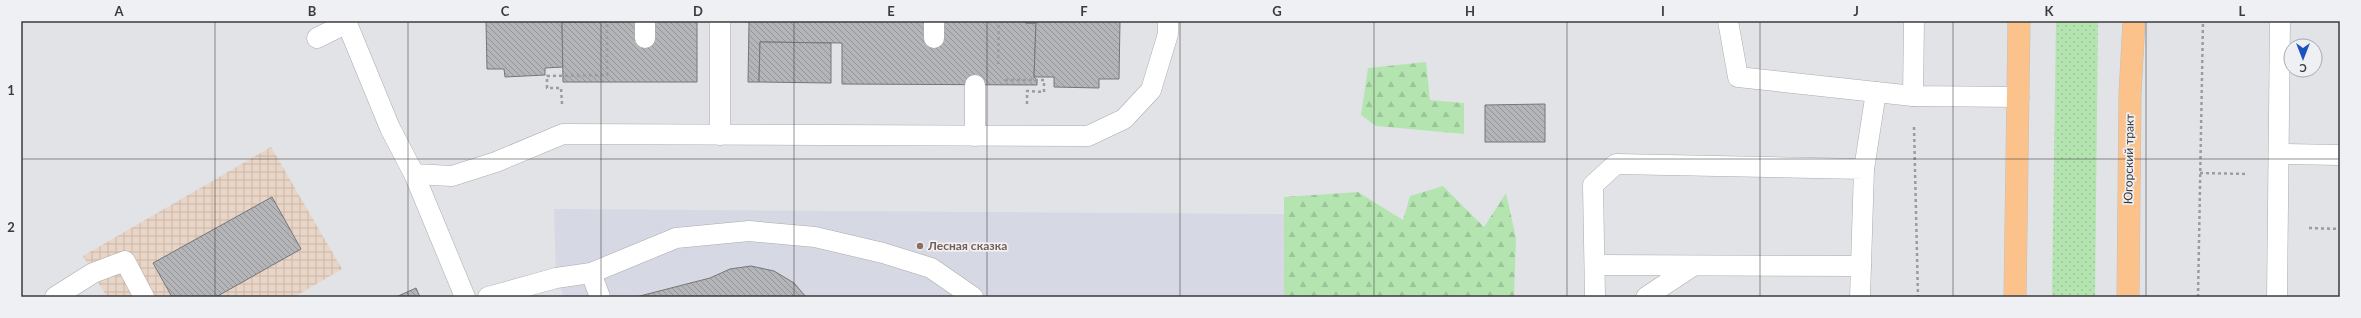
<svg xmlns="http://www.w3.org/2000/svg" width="2361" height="318" viewBox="0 0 2361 318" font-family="Lato,sans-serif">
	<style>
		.built { fill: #d6d8e3 }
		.industrial { fill: url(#industrial-grid) }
		.grass { fill: url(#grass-dots) }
		.forest { fill: url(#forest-firs) }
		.building { fill: url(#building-back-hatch); stroke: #767679 }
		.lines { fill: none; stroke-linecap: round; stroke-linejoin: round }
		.service-casing { stroke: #aaabae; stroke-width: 21 }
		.primary-casing { stroke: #c0c0c1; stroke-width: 23 }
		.path { stroke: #9c9ca0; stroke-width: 2.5; stroke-dasharray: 3 3; stroke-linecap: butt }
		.service { stroke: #fff; stroke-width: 20 }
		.primary { stroke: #fcc28b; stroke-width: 22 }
		.grid { fill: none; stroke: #3b3b3d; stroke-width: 1; stroke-opacity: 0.55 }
		.education-dot { fill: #8d6e63; stroke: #eff0f4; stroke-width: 1.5 }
		.labels { text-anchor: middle; stroke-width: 3.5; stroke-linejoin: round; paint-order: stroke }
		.street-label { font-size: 12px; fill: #3b3b3d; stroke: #eff0f4 }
		.education-label { font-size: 12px; font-weight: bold; fill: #785e54; stroke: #eff0f4; text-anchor: start }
		.neatline { fill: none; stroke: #3b3b3d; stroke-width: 1.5 }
		.grid-label { font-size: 13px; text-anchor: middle; font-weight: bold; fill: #3b3b3d }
	</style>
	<defs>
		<pattern id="industrial-grid" width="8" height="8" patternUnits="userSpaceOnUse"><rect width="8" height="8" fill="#e9d5c6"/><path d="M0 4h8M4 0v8" fill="none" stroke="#c9b8ab"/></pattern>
		<pattern id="grass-dots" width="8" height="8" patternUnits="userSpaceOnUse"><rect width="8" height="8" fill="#b4e5b1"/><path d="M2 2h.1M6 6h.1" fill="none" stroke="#9cc599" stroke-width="1.8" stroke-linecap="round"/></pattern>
		<pattern id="forest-firs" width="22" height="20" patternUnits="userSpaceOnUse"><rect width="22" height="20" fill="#b4e5b1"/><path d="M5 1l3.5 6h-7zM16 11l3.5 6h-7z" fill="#9cc599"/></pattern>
		<pattern id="building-back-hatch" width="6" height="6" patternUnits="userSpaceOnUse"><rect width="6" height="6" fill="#b4b5b8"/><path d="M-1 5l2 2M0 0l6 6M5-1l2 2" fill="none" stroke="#949497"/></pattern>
	</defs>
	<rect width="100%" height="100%" fill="#e2e3e7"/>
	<polygon class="built" points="554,209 1284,214 1284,297 564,297 556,278"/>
	<polygon class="industrial" points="271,147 342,269 294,297 107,297 83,256"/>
	<polygon class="grass" points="2056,21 2098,21 2095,297 2052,297"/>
	<g class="forest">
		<polygon points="1426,62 1430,100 1464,103 1464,134 1376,126 1361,115 1368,68"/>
		<polygon points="1443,186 1484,227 1506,193 1516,238 1514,297 1284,297 1284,197 1358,192 1403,220 1410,196"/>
	</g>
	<g class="building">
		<polygon points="486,21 571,21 562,22 563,67 545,68 545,75 505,77 504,69 487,69"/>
		<polygon points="697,21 697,82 563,82 562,22"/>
		<polygon points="749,21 1026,21 1026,23 1036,23 1034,77 1037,80 1037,85 842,84 842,43 760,42 759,82 748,82"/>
		<polygon points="1026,21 1120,21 1119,79 1099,79 1099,88 1054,87 1054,77 1034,77 1036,23 1026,23"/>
		<polygon points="760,42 831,43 831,83 759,82"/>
		<polygon points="1545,104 1545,142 1485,142 1485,105"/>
		<polygon points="272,197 301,249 216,297 172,297 153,263"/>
		<polygon points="751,266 774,271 794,283 806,297 636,297 710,278 730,269"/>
		<polygon points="416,288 420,297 396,297"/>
	</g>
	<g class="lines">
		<defs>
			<g id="service">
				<polyline points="346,21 390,128 414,174 452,176 496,162 563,134 1088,136 1124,119 1151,90 1168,34 1168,21"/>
				<polyline points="645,21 645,38"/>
				<polyline points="720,21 720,135"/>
				<polyline points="1728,21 1738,77 1913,96 2019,97"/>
				<polyline points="317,38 347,23"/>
				<polyline points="934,38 934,21"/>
				<polyline points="1913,96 1914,21"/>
				<polyline points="975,136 975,85"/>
				<polyline points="2279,154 2340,155"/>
				<polyline points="1864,169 1876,92"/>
				<polyline points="414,174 465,297"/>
				<polyline points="1595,265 1861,266"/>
				<polyline points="591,273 600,297"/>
				<polyline points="55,297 93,273 125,261 144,297"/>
				<polyline points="488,297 556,278 591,273 676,238 749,231 815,237 883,253 931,268 973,297"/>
				<polyline points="1595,297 1593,185 1616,164 1864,169 1860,297"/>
				<polyline points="1646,297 1693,266"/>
				<polyline points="2277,297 2280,21"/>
			</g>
			<g id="primary">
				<polyline points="2015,297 2019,21"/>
				<polyline points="2128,297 2130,94 2134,21"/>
			</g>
		</defs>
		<use href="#service" class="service-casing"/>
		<use href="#primary" class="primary-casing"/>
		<g class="path">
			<polyline points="998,64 999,21"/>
			<polyline points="1005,80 1044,80 1044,92 1027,91 1027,107"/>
			<polyline points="562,104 561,88 547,88 547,76 607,75 607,21"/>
			<polyline points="1914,127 1918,297"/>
			<polyline points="2200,173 2248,174"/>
			<polyline points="2309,228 2340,229"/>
			<polyline points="2198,297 2203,21"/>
		</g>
		<use href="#service" class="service"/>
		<use href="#primary" class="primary"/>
	</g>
	<path class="grid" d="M215,21V297M408,21V297M601,21V297M794,21V297M987,21V297M1180,21V297M1374,21V297M1567,21V297M1760,21V297M1953,21V297M2146,21V297M21,159H2340"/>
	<circle class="education-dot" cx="920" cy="246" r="4"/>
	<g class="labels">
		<g class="street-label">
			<text transform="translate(2129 159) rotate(-89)" y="4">Югорский тракт</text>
		</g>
		<g class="education-label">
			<text x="928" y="250">Лесная сказка</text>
		</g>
	</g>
	<rect width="2361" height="318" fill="none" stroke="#eff0f4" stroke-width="44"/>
	<g transform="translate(2303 58) rotate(180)"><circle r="19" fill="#eff0f4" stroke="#a7a8ab"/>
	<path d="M0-3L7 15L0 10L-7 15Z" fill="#1d53c0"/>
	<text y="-6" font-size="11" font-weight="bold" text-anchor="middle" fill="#3b3b3d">С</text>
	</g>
	<rect x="22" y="22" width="2317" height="274" class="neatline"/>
	<g class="grid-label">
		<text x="119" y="16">A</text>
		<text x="312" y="16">B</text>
		<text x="505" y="16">C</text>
		<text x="698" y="16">D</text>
		<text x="891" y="16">E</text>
		<text x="1084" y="16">F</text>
		<text x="1277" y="16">G</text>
		<text x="1470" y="16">H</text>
		<text x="1663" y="16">I</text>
		<text x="1856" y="16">J</text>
		<text x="2049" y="16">K</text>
		<text x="2242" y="16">L</text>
		<text x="11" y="95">1</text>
		<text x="11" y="232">2</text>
	</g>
</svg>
